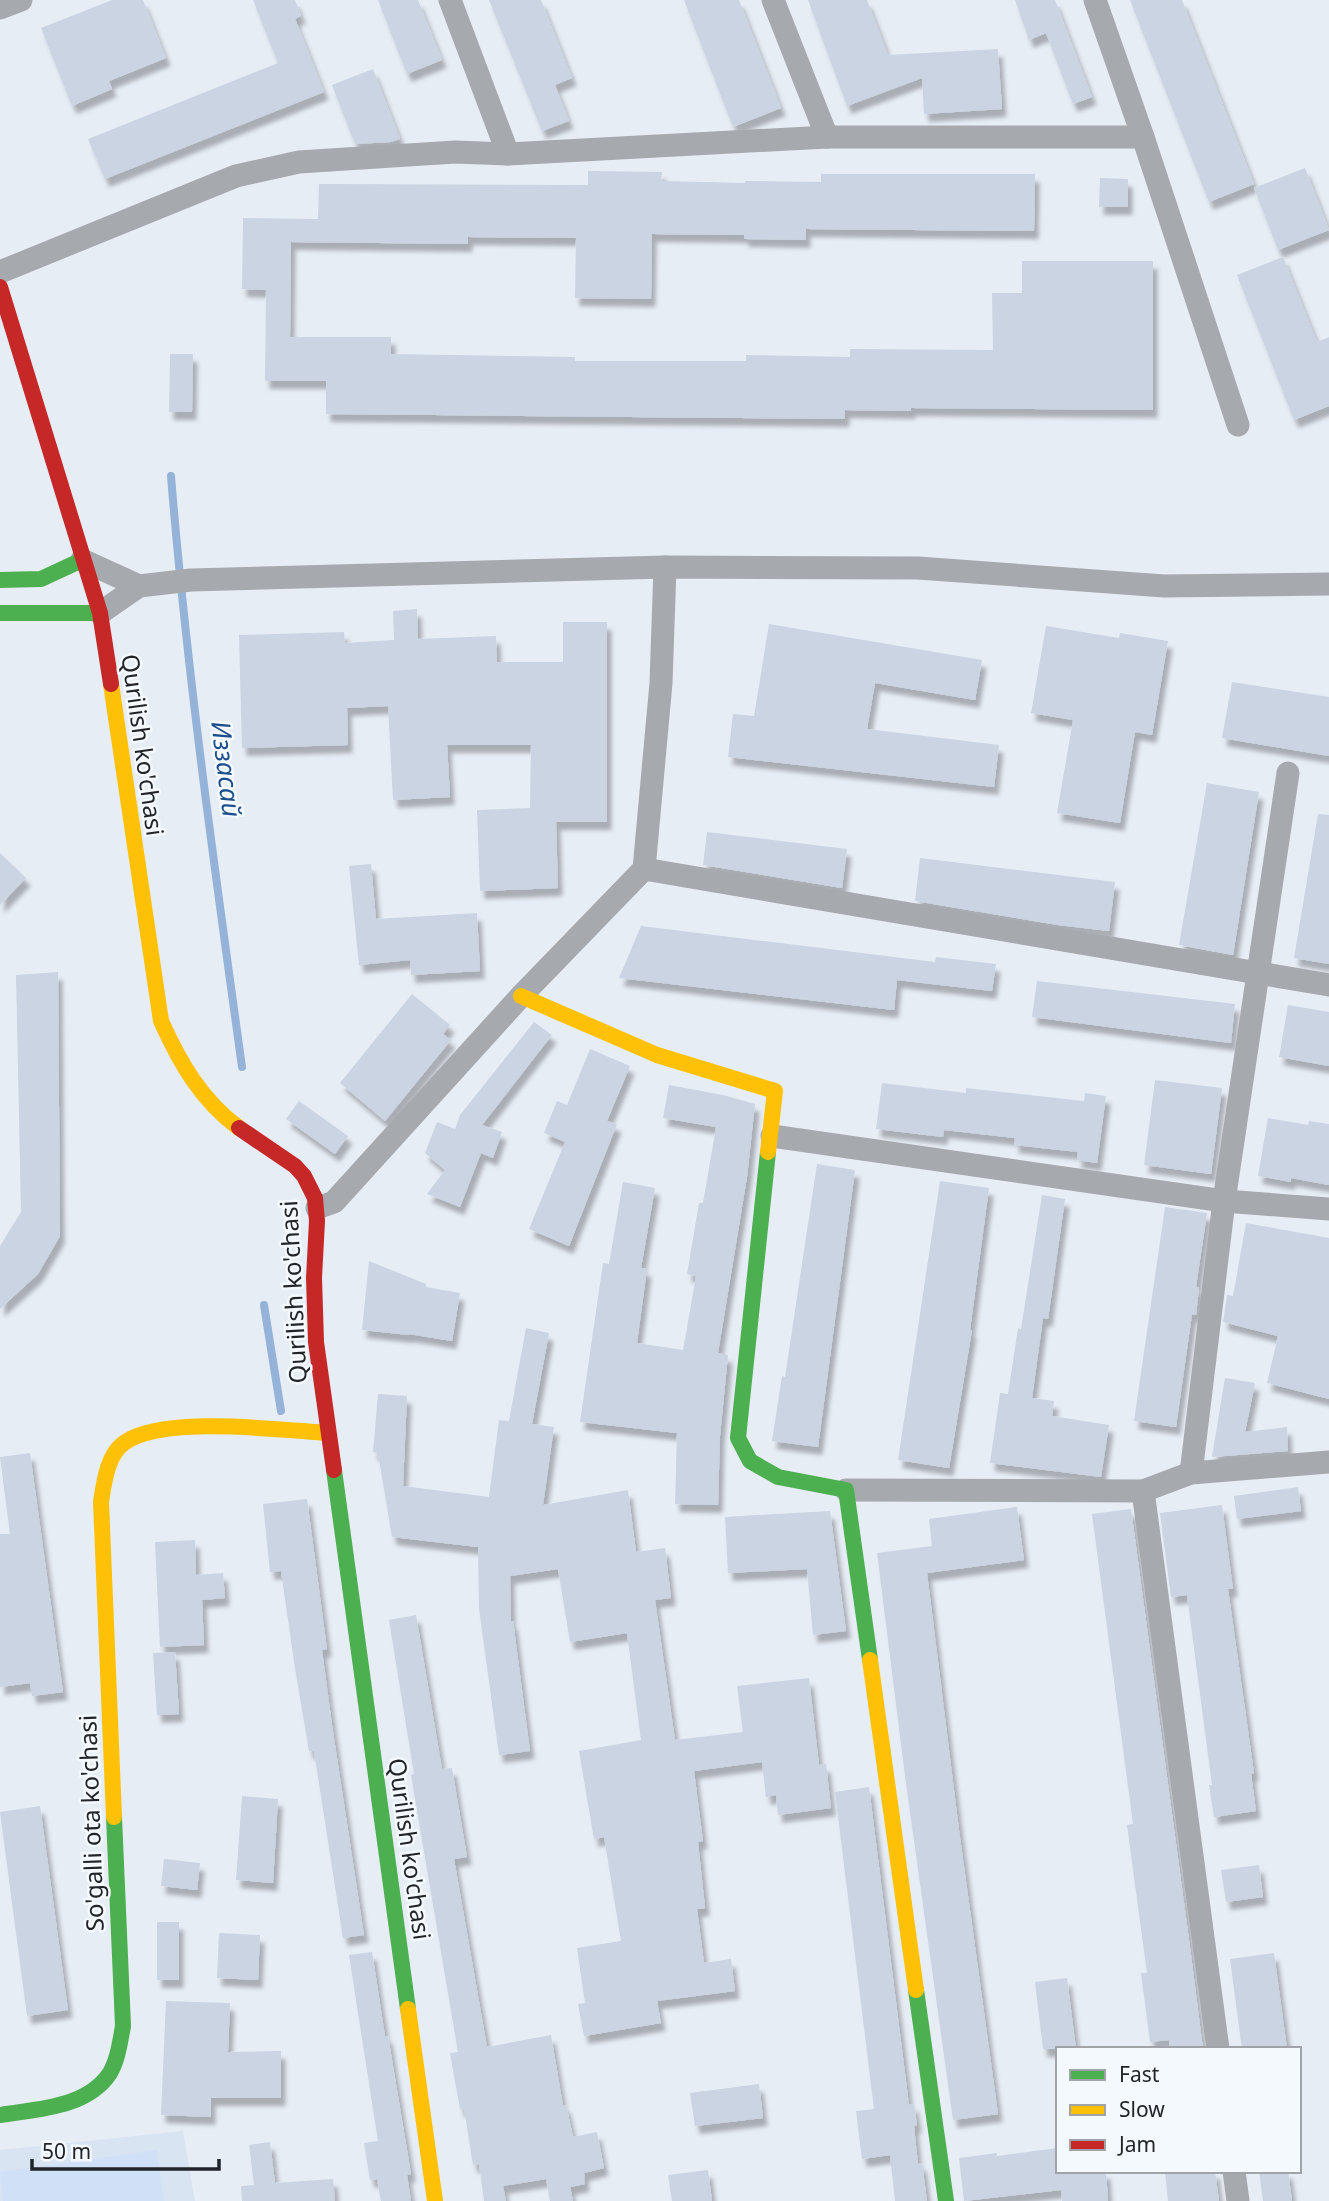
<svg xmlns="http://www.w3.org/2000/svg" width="1329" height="2201" viewBox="0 0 1329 2201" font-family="'Noto Sans',sans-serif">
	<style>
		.built { fill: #d9e4f3 }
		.green { fill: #d0e1f7 }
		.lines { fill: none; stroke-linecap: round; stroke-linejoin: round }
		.stream { stroke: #95b2d8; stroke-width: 8 }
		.building { fill: #cad4e2; filter: url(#shadow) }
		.street { stroke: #a6aaae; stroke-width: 23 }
		.fast { stroke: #4caf50; stroke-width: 16 }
		.slow { stroke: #ffc107; stroke-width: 16 }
		.jam { stroke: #c62828; stroke-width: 16 }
		.labels { text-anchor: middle; stroke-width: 5; stroke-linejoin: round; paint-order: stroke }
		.street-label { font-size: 24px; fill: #21252a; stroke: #f4f9fe }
		.water-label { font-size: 26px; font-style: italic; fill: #1b4e8c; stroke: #f4f9fe }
	</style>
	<defs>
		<filter id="shadow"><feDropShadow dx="4.5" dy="8" stdDeviation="2" flood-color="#0004"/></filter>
	</defs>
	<rect width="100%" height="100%" fill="#e7edf5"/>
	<polygon class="built" points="183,2131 195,2201 0,2201 0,2150"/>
	<polygon class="green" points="157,2150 164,2201 3,2201 0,2172"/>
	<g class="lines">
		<g class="stream">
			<path d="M171,476C187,674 215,871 242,1067"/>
			<polyline points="264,1305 281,1411"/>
		</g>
	</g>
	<g class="building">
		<polygon points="112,0 143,0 166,58 109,81 112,89 72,106 41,28"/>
		<polygon points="253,0 295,0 301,16 295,19 324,92 105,179 88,139 278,63"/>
		<polygon points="378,0 418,0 442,60 407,74"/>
		<polygon points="489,0 541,0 572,78 555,85 569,121 542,131"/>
		<polygon points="684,0 739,0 781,108 733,127"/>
		<polygon points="808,0 867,0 888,55 998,49 1002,109 924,114 922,78 847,106"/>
		<polygon points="1015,0 1055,0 1092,97 1073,104 1046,33 1029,40"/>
		<polygon points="1130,0 1182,0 1254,184 1209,202"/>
		<polygon points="373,69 400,139 391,142 355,144 332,85"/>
		<polygon points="1305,168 1329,230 1278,250 1254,188"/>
		<polygon points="588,171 662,172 661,181 745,183 745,181 821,182 821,174 1035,174 1034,231 806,229 806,240 744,239 744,235 652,234 651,299 575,298 576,238 468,237 468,244 291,242 290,337 391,337 391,354 575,357 575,361 746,361 746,355 850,357 850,349 993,350 992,293 1022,293 1022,261 1153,261 1153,410 911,408 911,411 845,410 845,419 326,414 326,381 265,381 266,290 242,289 243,218 318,219 319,184 588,185"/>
		<polygon points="1100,178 1128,179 1128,207 1099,207"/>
		<polygon points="1283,257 1317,342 1329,337 1329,406 1294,420 1237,275"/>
		<polygon points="170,354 193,354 192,412 169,412"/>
		<polygon points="417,609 418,639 496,636 497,662 563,662 563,622 607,622 607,822 556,822 558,888 480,891 477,810 530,808 531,745 447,745 450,797 393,800 388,706 347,708 348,745 242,748 239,635 344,632 345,643 394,640 393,611"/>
		<polygon points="769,624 982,660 975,700 875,683 867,729 999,745 994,787 728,757 733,714 754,716"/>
		<polygon points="1046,626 1119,638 1120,633 1168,641 1152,735 1135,732 1120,823 1057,813 1073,720 1031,713"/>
		<polygon points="1232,682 1329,697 1329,756 1222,738"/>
		<polygon points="1207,783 1259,792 1233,955 1179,945"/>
		<polygon points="1318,814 1329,815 1329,964 1294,958"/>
		<polygon points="707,832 847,849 842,888 703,865"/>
		<polygon points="0,853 26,878 0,905"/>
		<polygon points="920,858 1115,882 1109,931 1058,925 915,901"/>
		<polygon points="371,864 376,919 477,913 480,971 411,975 410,960 359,965 349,866"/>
		<polygon points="641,926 935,962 936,957 996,964 992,991 897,980 894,1010 619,978"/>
		<polygon points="58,972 60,1236 38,1274 0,1309 0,1246 21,1212 16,975"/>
		<polygon points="1037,981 1235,1004 1231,1043 1032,1017"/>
		<polygon points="412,994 450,1025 443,1034 451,1040 385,1121 340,1083"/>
		<polygon points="1288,1005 1329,1012 1329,1066 1279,1057"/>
		<polygon points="534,1022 552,1035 482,1125 502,1132 493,1158 481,1153 460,1207 427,1194 445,1170 425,1153 437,1122 455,1129 460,1115"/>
		<polygon points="590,1049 630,1066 607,1121 617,1124 569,1246 529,1229 565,1142 544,1133 557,1101 567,1105"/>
		<polygon points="1155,1080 1222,1088 1211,1174 1144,1165"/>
		<polygon points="882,1083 966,1093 966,1088 1084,1101 1085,1093 1106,1096 1097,1163 1077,1160 1078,1152 1014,1145 1015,1138 944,1130 943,1137 876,1129"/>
		<polygon points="669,1085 723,1095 755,1104 747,1177 718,1353 728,1355 720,1436 718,1505 675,1504 677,1433 580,1422 603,1263 609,1264 623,1182 655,1188 641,1268 647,1269 637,1343 683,1350 696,1276 687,1274 699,1203 703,1203 716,1127 663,1118"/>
		<polygon points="299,1101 348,1136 335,1154 286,1119"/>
		<polygon points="1268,1118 1308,1125 1309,1121 1329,1124 1329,1185 1291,1178 1291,1182 1258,1176"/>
		<polygon points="817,1164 855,1170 818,1447 772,1441 782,1376 785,1377"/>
		<polygon points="940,1181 989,1188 970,1330 972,1330 949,1468 898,1460"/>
		<polygon points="1042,1195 1065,1199 1048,1319 1043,1318 1032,1398 1054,1401 1052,1416 1109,1425 1101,1477 990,1463 1000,1393 1008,1394 1018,1328 1021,1329"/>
		<polygon points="1165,1207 1207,1213 1196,1287 1199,1288 1196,1315 1192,1314 1176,1427 1134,1421"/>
		<polygon points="1246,1223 1329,1238 1329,1399 1267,1383 1278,1336 1223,1322 1227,1295 1233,1296"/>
		<polygon points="369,1261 426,1284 426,1287 460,1293 452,1341 409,1334 409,1335 362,1330"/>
		<polygon points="526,1328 549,1333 532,1424 554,1427 543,1505 628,1490 636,1552 665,1548 671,1598 655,1600 675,1740 743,1732 737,1686 809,1678 819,1765 826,1764 831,1808 778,1815 776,1795 766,1797 762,1762 694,1771 703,1841 698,1842 705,1908 697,1909 704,1963 731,1959 735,1991 657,2001 661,2023 584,2036 578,2004 585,2003 577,1948 621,1941 604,1837 594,1839 579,1751 641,1740 627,1633 570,1642 558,1569 510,1576 511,1622 513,1621 530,1751 499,1755 479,1608 478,1547 392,1537 378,1453 373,1452 378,1394 407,1396 403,1486 489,1497 499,1420 509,1421"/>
		<polygon points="1225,1378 1255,1383 1245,1432 1287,1427 1288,1451 1212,1457"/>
		<polygon points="30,1453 63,1692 32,1696 30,1683 0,1687 0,1534 10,1534 0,1457"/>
		<polygon points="1298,1487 1301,1511 1237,1519 1234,1496"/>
		<polygon points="307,1499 327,1649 322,1650 332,1725 364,1935 343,1938 314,1751 309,1751 295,1668 281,1571 270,1572 263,1504"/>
		<polygon points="1222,1505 1233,1589 1228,1589 1254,1773 1251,1774 1256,1811 1214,1817 1209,1785 1212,1785 1187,1595 1171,1597 1160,1513"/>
		<polygon points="1017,1507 1024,1560 927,1573 959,1830 998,2114 953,2120 905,1776 877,1553 932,1546 929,1519"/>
		<polygon points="1131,1509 1191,1955 1203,2049 1169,2049 1169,2040 1150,2042 1141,1973 1147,1973 1127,1825 1133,1824 1092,1514"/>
		<polygon points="830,1511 846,1631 813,1635 807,1569 728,1573 725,1517"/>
		<polygon points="195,1540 196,1575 223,1573 225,1598 202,1600 204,1645 160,1647 155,1542"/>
		<polygon points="416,1615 442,1769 452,1768 467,1857 454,1859 487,2047 551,2035 563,2106 566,2105 573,2137 597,2132 604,2168 584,2173 585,2184 570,2187 573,2201 550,2201 546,2179 503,2186 506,2201 484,2201 479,2164 473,2165 464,2108 460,2109 450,2053 458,2052 411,1775 414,1774 389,1620"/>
		<polygon points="175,1652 179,1714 157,1715 153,1653"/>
		<polygon points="869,1787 909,2105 914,2104 917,2125 914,2126 918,2164 922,2163 927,2201 895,2201 890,2155 862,2159 856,2111 874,2109 835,1792"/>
		<polygon points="242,1796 278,1799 273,1883 236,1880"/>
		<polygon points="40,1806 68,2010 27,2016 0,1812"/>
		<polygon points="164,1859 200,1863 197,1890 161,1886"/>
		<polygon points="1259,1865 1263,1897 1226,1902 1221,1870"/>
		<rect x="157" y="1922" width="22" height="58"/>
		<polygon points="219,1933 260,1935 258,1980 217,1978"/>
		<polygon points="372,1952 385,2036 388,2036 411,2174 407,2175 411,2201 381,2201 377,2179 370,2180 364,2143 378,2141 349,1955"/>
		<polygon points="1274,1953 1287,2049 1242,2049 1230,1959"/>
		<polygon points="1067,1978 1076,2049 1043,2049 1035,1982"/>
		<polygon points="166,2001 230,2003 228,2052 281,2051 281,2098 211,2098 211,2117 161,2115"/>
		<polygon points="759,2084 763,2118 695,2126 690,2093"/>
		<polygon points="270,2142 275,2183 333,2179 335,2201 242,2201 241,2186 254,2185 249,2145"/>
		<polygon points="1058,2148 1058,2171 1106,2171 1108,2201 1062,2201 1061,2190 964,2201 959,2158 997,2153 997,2156"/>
		<polygon points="708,2170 712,2201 672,2201 668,2175"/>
		<polygon points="1165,2171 1215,2171 1219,2201 1168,2201"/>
		<polygon points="1259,2171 1288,2171 1292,2201 1263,2201"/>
	</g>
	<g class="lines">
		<g class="street">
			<polyline points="450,0 508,154 827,137 1143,137"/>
			<polyline points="773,0 827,137"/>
			<polyline points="1095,0 1143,137 1238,425"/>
			<polyline points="0,8 21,0"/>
			<polyline points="0,272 236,176 299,162 455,152 508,154"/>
			<polyline points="82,560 139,586 191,580 665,567 918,568 1164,586 1329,584"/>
			<polyline points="100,613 139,586"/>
			<polyline points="644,869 661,683 665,567"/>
			<polyline points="772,1136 1224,1201 1329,1209"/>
			<polyline points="317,1208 334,1202 521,996 644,869 1329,985"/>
			<polyline points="1191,1473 1224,1201 1288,773"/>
			<polyline points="846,1490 1143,1491 1191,1473 1329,1462"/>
			<polyline points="1143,1491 1218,2049"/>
			<polyline points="1234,2171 1238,2201"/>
		</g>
		<g class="fast">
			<polyline points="0,580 41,579 82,560"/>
			<polyline points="0,613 100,613"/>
			<polyline points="768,1152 738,1438 750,1461 778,1477 846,1490 870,1660"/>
			<polyline points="334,1470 408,2009"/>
			<polyline points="916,1990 946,2201"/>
			<path d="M0,2115C37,2109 87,2108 110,2073C118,2059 120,2042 123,2026L114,1817"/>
		</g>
		<g class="slow">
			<path d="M111,684L161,1021C180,1063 201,1100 239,1128"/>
			<polyline points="521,996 657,1055 775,1091 768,1152"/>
			<polyline points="870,1660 916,1990"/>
			<path d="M114,1817L101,1502C104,1483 107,1455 124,1443C163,1415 280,1430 328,1433"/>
			<polyline points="408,2009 435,2201"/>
		</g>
		<g class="jam">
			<polyline points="0,287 100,613 111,684"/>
			<polyline points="239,1128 295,1166 304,1176 315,1198 317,1221 314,1278 316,1342 334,1470"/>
		</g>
	</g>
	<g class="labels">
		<g class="street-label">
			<text transform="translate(142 745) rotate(82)" y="8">Qurilish ko'chasi</text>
			<text transform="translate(294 1292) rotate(-93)" y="8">Qurilish ko'chasi</text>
			<text transform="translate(92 1823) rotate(-92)" y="8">So'galli ota ko'chasi</text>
			<text transform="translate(409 1849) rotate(82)" y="8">Qurilish ko'chasi</text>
		</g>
		<g class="water-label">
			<text transform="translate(226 769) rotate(83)" y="9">Иззасай</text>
		</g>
	</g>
	<rect x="1056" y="2047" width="245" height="126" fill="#f4f9fe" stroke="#a0a4a9" stroke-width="2"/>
	<rect x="1070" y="2070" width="35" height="10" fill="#4caf50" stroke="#a0a4a9" stroke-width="2"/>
	<text x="1119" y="2082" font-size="21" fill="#21252a">Fast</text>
	<rect x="1070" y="2105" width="35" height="10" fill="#ffc107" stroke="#a0a4a9" stroke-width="2"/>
	<text x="1119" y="2117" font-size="21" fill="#21252a">Slow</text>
	<rect x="1070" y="2140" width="35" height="10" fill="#c62828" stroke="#a0a4a9" stroke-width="2"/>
	<text x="1119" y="2152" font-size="21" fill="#21252a">Jam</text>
	<path d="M32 2159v10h187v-10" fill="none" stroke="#21252a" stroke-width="3.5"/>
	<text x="42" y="2159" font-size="21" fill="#21252a" stroke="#f4f9fe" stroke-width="5" paint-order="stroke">50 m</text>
</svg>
